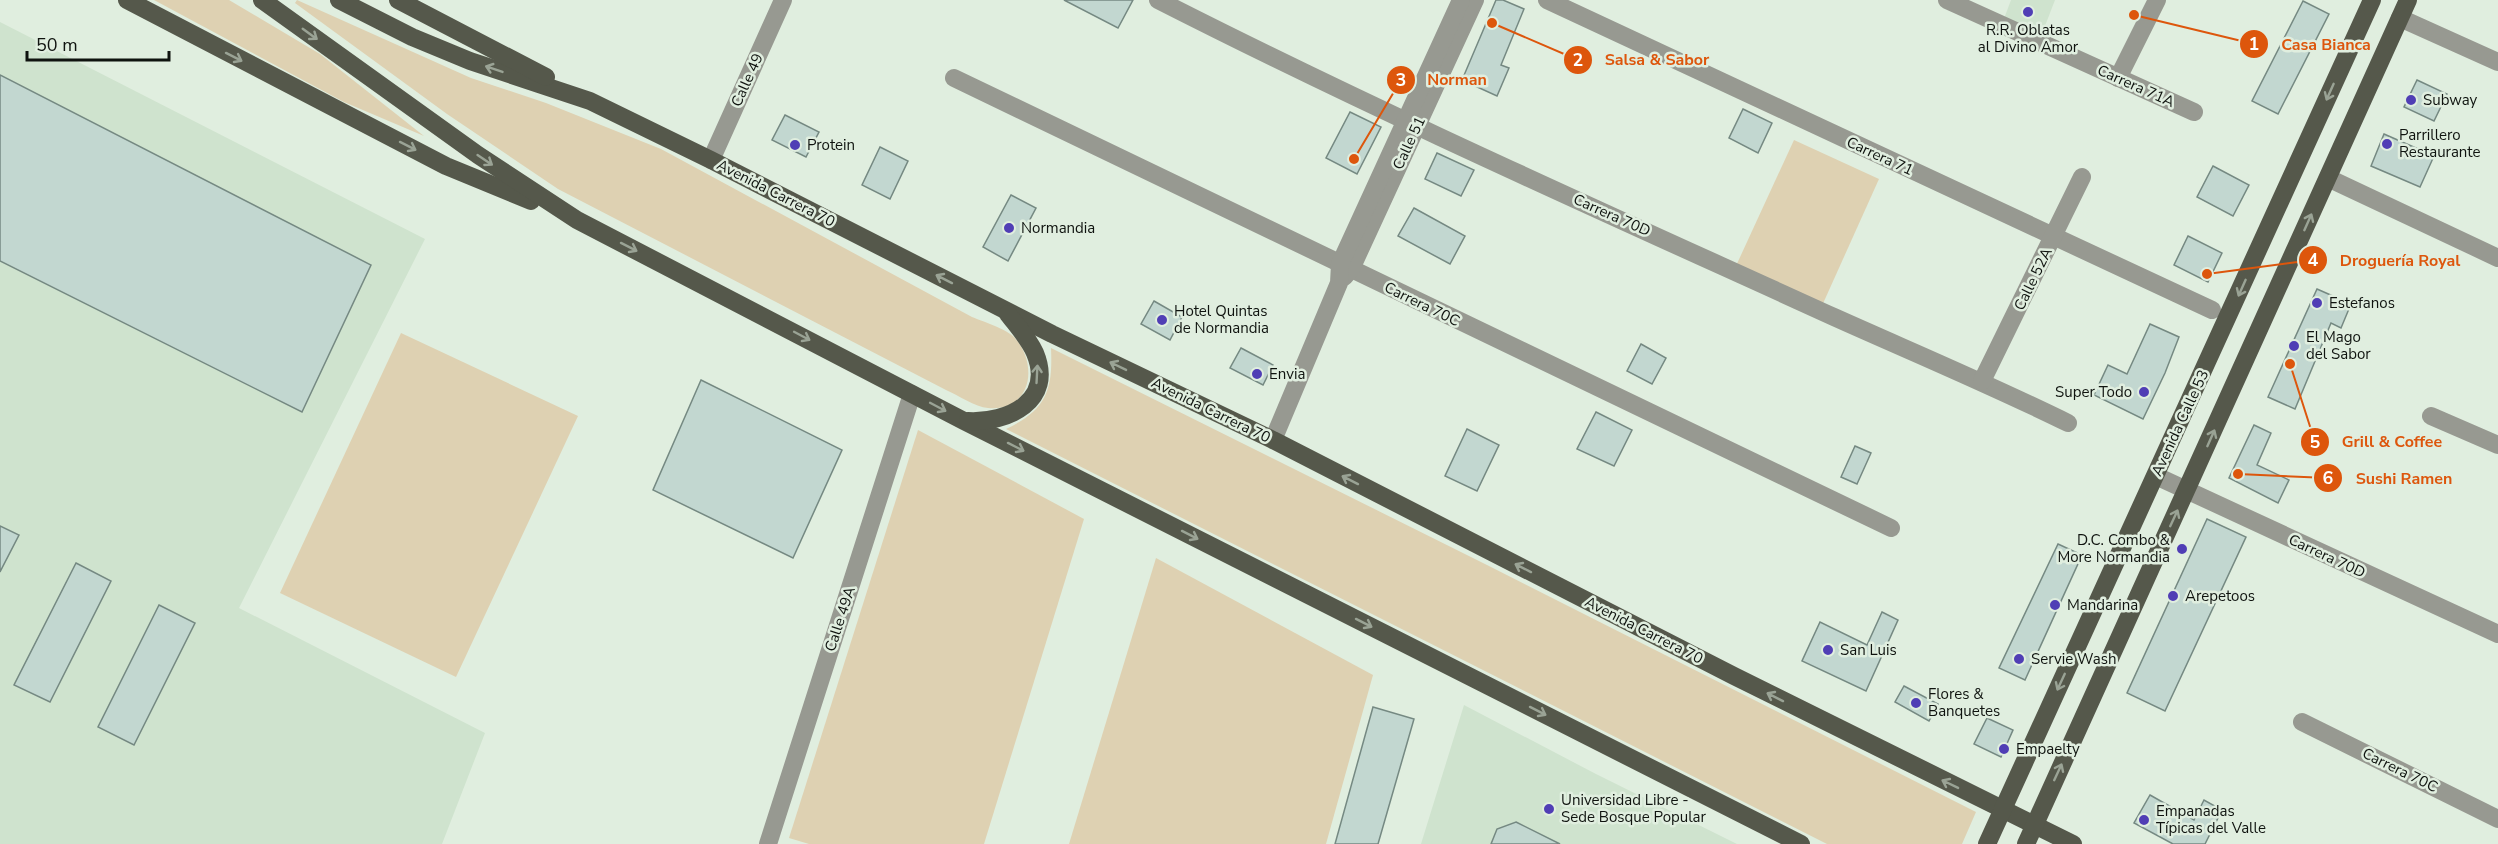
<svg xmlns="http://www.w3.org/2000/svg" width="2498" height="844" viewBox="0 0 2498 844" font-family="'Nunito Sans',sans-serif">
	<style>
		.built { fill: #cfe3ce }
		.green { fill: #ded1b2 }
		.building { fill: #c2d7d0; stroke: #758982; stroke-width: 1.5 }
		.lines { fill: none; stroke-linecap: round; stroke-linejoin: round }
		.minor { stroke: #979991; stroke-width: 18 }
		.major { stroke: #55584b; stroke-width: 18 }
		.oneway { stroke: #9aa395 }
		.poi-dot { fill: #503eb5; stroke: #e0eedf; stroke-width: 2 }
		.labels { text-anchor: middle; stroke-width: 5; stroke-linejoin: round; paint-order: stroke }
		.poi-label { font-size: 15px; fill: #0f130f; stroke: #e0eedf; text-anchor: start }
		.street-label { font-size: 15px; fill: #0f130f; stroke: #e0eedf }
		.leader { fill: none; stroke: #dd560c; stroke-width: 2 }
		.callout-dot { fill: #dd560c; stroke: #e0eedf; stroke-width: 2 }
		.mark-label { font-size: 18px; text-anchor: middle; font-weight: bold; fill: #fff }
		.callout-label { font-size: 16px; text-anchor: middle; font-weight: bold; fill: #dd560c; stroke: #e0eedf; stroke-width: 5; stroke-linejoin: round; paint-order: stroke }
	</style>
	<rect width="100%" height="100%" fill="#e0eedf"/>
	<g class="built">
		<polygon points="2011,0 2055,0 2040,39 2002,24"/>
		<polygon points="0,22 425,239 239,608 485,733 442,844 0,844"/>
		<polygon points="1464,705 1596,774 1737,844 1421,844"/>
	</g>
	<g class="green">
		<polygon points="154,0 229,0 320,54 424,136 344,102"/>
		<path d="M297,0L471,78L546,103L661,149L972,317C982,321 1006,329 1014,337C1039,364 1032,412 988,408C975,407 958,395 946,390L558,189L447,114L295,3Z"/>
		<polygon points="1794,140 1879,179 1821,308 1735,268"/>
		<polygon points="401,333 578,416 456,677 280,593"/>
		<path d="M1051,348L1487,565L1976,812L1962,844H1827L1006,429C1046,410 1053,391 1051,348Z"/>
		<polygon points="918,430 1084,519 984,844 809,844 789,838"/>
		<polygon points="1156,558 1373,675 1326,844 1069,844"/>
	</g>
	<g class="building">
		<polygon points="1064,0 1133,0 1118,28"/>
		<polygon points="1496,0 1503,0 1524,9 1501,65 1509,68 1497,96 1462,80"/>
		<polygon points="2303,1 2329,14 2278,114 2252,101"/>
		<polygon points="0,75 371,265 302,412 0,261"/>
		<polygon points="2417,80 2447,94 2434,121 2404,107"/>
		<polygon points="1743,109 1772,123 1758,153 1729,138"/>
		<polygon points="1350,112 1381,127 1357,174 1326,158"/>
		<polygon points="785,115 819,132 806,157 772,140"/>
		<polygon points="2384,134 2434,156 2420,187 2371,166"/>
		<polygon points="880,147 908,161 890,199 862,185"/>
		<polygon points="1437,153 1474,170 1461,196 1425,179"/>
		<polygon points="2213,166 2249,185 2233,216 2197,197"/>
		<polygon points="1011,195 1036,208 1008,261 983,247"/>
		<polygon points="1414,208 1465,236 1450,264 1398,236"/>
		<polygon points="2188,236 2222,253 2208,282 2174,265"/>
		<polygon points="2317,289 2351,304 2341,328 2331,323 2295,409 2268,397"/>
		<polygon points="1154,301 1182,317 1170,340 1141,324"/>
		<polygon points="2150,324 2179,337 2165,373 2143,419 2094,395 2108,365 2127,374"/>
		<polygon points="1641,344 1666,358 1652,384 1627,371"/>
		<polygon points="1241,348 1273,365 1263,385 1230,368"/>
		<polygon points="701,380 842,450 793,558 653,490"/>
		<polygon points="1596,412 1632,430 1614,466 1577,449"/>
		<polygon points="2254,425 2271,433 2257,465 2289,480 2278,503 2229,478"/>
		<polygon points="1467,429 1499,445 1477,491 1445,476"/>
		<polygon points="1855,446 1871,453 1857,484 1841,477"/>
		<polygon points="2207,519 2246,537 2165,711 2127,693"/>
		<polygon points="0,526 19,535 0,572"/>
		<polygon points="2058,544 2082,555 2025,680 1999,668"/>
		<polygon points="76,563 111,581 50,702 14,685"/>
		<polygon points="159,605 195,623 134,745 98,727"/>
		<polygon points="1882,612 1898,620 1866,691 1802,661 1820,622 1867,645"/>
		<polygon points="1904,686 1938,704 1929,721 1895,702"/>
		<polygon points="1373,707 1414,719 1378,844 1335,844"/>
		<polygon points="1987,718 2013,730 2001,757 1974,744"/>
		<polygon points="2150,795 2194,820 2204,800 2222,810 2205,844 2173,844 2134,823"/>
		<polygon points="1516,822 1560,844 1491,844 1497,829"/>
	</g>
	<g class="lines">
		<g class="minor">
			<path d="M1158,0C1380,113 1608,214 1834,317C1912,352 1991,385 2068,423"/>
			<polyline points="1547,0 2212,310"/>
			<polyline points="1947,0 2194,112"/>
			<polyline points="2400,18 2498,62"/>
			<polyline points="954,78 1891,528"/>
			<polyline points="2118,78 2157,0"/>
			<polyline points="711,160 783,0"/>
			<polyline points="2328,178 2498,258"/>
			<polyline points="1344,277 1351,269 1475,0"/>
			<polyline points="1982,381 2082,177"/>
			<polyline points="2431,416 2498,445"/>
			<polyline points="1273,440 1339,283 1340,264 1461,0"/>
			<polyline points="2156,476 2498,634"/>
			<polyline points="2302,722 2498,819"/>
			<polyline points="768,844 912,394"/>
		</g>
		<g class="major">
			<polyline points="127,0 446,166 531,201"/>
			<polyline points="262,0 478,155 577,220 964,421 1801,844"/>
			<polyline points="339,0 412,37 470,61 590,101 711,160 1052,334 1273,440 1734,676 2073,844"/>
			<polyline points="398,0 546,77"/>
			<path d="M968,421C1008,423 1055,401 1035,353C1029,339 1018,327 1008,314"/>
			<polyline points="1987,844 2372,0"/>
			<polyline points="2026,844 2408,0"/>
		</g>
	</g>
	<defs><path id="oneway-shaft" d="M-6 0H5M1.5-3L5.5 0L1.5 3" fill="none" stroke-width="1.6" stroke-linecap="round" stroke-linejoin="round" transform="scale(1.5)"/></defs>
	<g class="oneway">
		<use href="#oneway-shaft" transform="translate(310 34) rotate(36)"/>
		<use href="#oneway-shaft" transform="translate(234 57) rotate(27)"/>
		<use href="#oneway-shaft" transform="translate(494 69) rotate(-161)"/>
		<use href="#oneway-shaft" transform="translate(2330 92) rotate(114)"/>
		<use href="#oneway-shaft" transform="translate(408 146) rotate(27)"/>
		<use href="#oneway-shaft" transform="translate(485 160) rotate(34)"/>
		<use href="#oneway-shaft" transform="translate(2308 222) rotate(-66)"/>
		<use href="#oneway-shaft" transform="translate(629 247) rotate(27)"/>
		<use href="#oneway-shaft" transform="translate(944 279) rotate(-153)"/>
		<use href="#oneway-shaft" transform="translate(2242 288) rotate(114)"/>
		<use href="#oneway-shaft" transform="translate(802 336) rotate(28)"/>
		<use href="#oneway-shaft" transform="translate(1118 366) rotate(-154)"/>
		<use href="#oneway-shaft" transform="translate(1037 374) rotate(-87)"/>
		<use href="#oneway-shaft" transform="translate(938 407) rotate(28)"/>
		<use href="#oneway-shaft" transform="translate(2211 438) rotate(-66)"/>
		<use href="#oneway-shaft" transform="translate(1016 447) rotate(27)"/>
		<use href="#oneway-shaft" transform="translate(1350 480) rotate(-153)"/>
		<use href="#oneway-shaft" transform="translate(2174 518) rotate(-65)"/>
		<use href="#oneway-shaft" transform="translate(1190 535) rotate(27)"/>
		<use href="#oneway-shaft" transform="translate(1523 568) rotate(-153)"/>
		<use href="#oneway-shaft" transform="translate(1364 623) rotate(27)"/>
		<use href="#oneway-shaft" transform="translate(2061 682) rotate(115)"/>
		<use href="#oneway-shaft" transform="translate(1775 697) rotate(-153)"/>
		<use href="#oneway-shaft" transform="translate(1538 711) rotate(27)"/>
		<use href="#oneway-shaft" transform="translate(2058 772) rotate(-65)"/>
		<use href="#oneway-shaft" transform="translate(1950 784) rotate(-154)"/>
	</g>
	<g class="poi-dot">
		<circle cx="2028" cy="12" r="6"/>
		<circle cx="2411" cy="100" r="6"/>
		<circle cx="2387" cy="144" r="6"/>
		<circle cx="795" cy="145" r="6"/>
		<circle cx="1009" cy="228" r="6"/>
		<circle cx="2317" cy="303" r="6"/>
		<circle cx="1162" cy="320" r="6"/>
		<circle cx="2294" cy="346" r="6"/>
		<circle cx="1257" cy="374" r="6"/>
		<circle cx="2144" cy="392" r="6"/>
		<circle cx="2182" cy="549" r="6"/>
		<circle cx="2173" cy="596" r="6"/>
		<circle cx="2055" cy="605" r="6"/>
		<circle cx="1828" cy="650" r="6"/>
		<circle cx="2019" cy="659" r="6"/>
		<circle cx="1916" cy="703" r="6"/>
		<circle cx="2004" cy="749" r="6"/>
		<circle cx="1549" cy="809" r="6"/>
		<circle cx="2144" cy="820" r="6"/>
	</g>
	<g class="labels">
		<g class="poi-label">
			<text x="2028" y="35" text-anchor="middle">R.R. Oblatas<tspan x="2028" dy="17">al Divino Amor</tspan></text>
			<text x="2423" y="105">Subway</text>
			<text x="2399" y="140">Parrillero<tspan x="2399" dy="17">Restaurante</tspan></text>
			<text x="807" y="150">Protein</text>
			<text x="1021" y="233">Normandia</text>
			<text x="2329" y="308">Estefanos</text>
			<text x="1174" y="316">Hotel Quintas<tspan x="1174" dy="17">de Normandia</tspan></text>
			<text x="2306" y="342">El Mago<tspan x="2306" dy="17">del Sabor</tspan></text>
			<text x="1269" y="379">Envia</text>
			<text x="2132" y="397" text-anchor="end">Super Todo</text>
			<text x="2170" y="545" text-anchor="end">D.C. Combo &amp;<tspan x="2170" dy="17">More Normandia</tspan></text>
			<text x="2185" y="601">Arepetoos</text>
			<text x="2067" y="610">Mandarina</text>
			<text x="1840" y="655">San Luis</text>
			<text x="2031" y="664">Servie Wash</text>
			<text x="1928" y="699">Flores &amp;<tspan x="1928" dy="17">Banquetes</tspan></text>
			<text x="2016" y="754">Empaelty</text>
			<text x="1561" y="805">Universidad Libre -<tspan x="1561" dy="17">Sede Bosque Popular</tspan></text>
			<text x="2156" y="816">Empanadas<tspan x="2156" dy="17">Típicas del Valle</tspan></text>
		</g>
		<g class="street-label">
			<text transform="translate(747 80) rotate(-66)" y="5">Calle 49</text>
			<text transform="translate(2136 86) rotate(24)" y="5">Carrera 71A</text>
			<text transform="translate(1409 143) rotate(-65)" y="5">Calle 51</text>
			<text transform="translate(1880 156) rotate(25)" y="5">Carrera 71</text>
			<text transform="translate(776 193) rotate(27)" y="5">Avenida Carrera 70</text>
			<text transform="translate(1612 215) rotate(24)" y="5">Carrera 70D</text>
			<text transform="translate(2033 279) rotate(-64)" y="5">Calle 52A</text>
			<text transform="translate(1422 304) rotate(26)" y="5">Carrera 70C</text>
			<text transform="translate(1211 410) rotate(26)" y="5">Avenida Carrera 70</text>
			<text transform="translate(2180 423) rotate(-65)" y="5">Avenida Calle 53</text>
			<text transform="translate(2327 556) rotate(25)" y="5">Carrera 70D</text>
			<text transform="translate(840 619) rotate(-72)" y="5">Calle 49A</text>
			<text transform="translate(1644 630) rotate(27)" y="5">Avenida Carrera 70</text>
			<text transform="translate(2400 770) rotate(26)" y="5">Carrera 70C</text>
		</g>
	</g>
	<path class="leader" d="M2134 15L2254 44M1492 23L1578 60M1354 159L1401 80M2207 274L2313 260M2290 364L2315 442M2238 474L2328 478"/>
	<g class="callout-dot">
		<circle cx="2134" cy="15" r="6"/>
		<circle cx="1492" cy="23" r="6"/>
		<circle cx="1354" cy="159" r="6"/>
		<circle cx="2207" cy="274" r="6"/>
		<circle cx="2290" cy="364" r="6"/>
		<circle cx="2238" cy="474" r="6"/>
		<circle cx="2254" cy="44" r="15"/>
		<circle cx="1578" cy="60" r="15"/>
		<circle cx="1401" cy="80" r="15"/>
		<circle cx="2313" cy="260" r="15"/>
		<circle cx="2315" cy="442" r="15"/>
		<circle cx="2328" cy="478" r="15"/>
	</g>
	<g class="mark-label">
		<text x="2254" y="50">1</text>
		<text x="1578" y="66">2</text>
		<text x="1401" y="86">3</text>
		<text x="2313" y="266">4</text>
		<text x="2315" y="448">5</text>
		<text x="2328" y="484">6</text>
	</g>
	<g class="callout-label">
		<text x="2326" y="50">Casa Bianca</text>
		<text x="1657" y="65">Salsa &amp; Sabor</text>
		<text x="1457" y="85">Norman</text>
		<text x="2400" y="266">Droguería Royal</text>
		<text x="2392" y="447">Grill &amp; Coffee</text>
		<text x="2404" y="484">Sushi Ramen</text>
	</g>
	<path d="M27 51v9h142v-9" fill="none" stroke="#0f130f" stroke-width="3"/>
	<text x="36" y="51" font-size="18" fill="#0f130f" stroke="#e0eedf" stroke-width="4.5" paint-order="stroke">50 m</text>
</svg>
